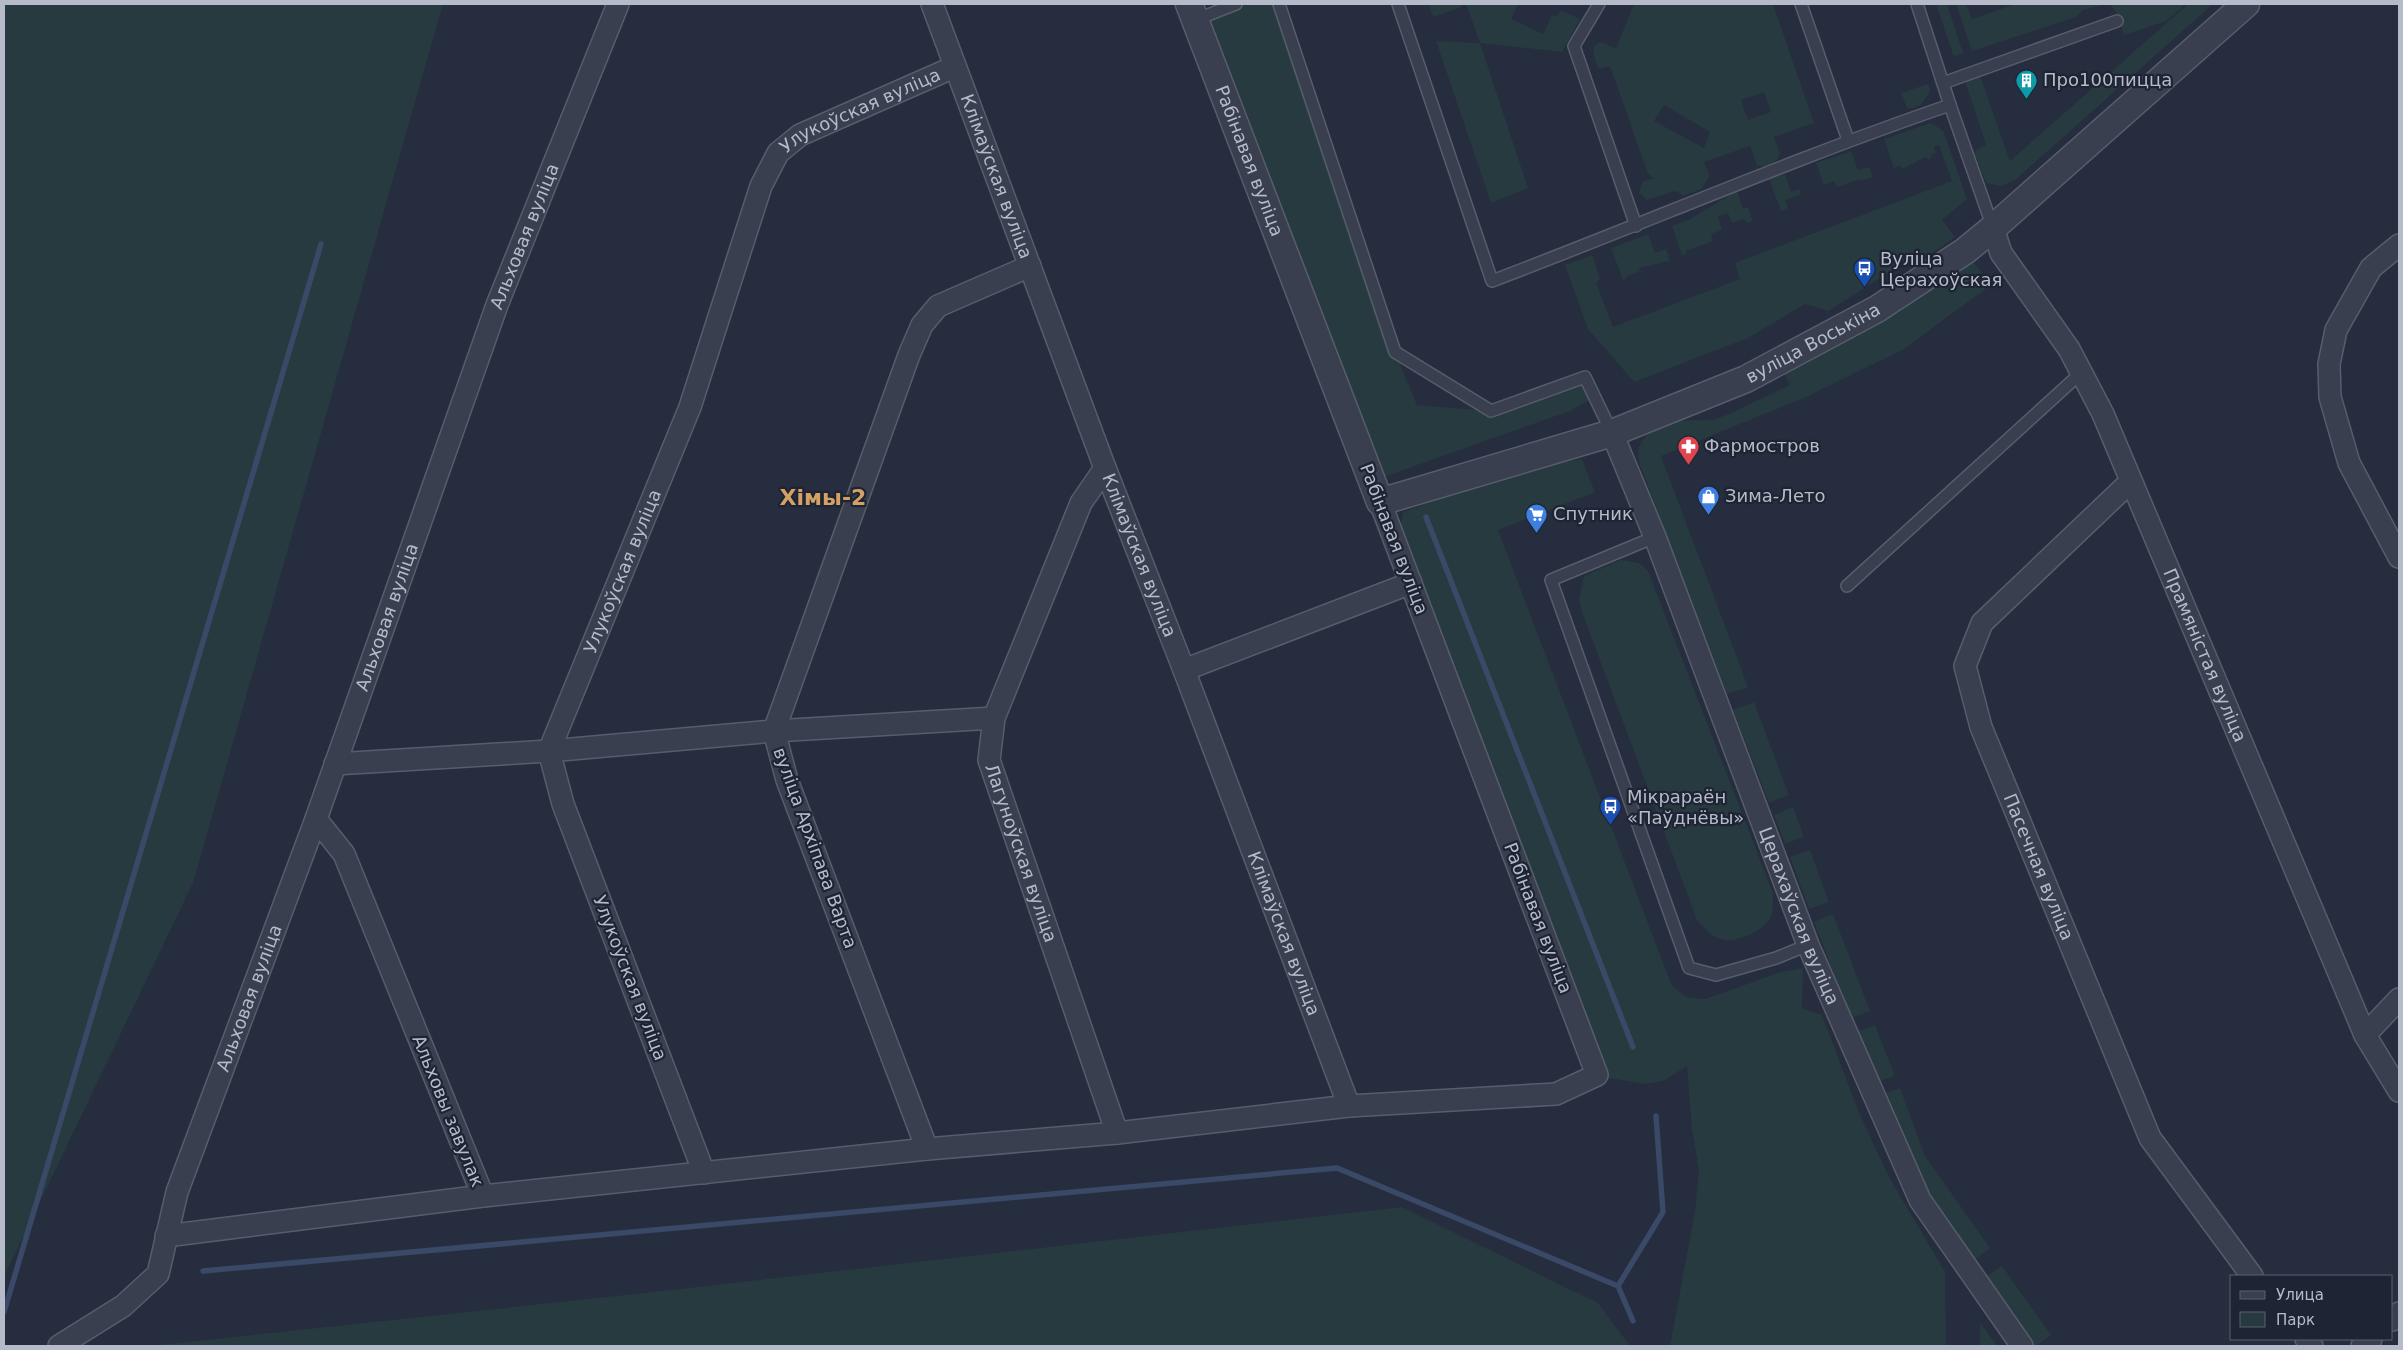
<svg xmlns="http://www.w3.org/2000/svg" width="2403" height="1350" viewBox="0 0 2403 1350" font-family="'DejaVu Sans',sans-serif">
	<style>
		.green { fill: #273a3f; fill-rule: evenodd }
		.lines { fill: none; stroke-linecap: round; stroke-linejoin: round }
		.stream { stroke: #3a4967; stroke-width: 5.5 }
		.service-casing { stroke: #575d6c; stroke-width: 14 }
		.minor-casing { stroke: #575d6c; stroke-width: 24 }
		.tertiary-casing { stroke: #575d6c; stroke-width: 29 }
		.service { stroke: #393f4e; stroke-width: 11 }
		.minor { stroke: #393f4e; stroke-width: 21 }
		.tertiary { stroke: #393f4e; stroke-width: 26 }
		.labels { text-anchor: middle; stroke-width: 4.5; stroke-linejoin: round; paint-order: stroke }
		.poi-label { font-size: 18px; fill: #b5bbc9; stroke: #1e2433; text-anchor: start }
		.street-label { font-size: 18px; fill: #b5bbc9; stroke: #1e2433 }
		.district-label { font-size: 22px; font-weight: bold; fill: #d3a065; stroke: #1e2433 }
	</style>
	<rect width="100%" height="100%" fill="#252d3e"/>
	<g class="green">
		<polygon points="4,4 443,4 193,883 4,1277"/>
		<polygon points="1236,4 1279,4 1395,352 1417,405 1491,411 1585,377 1594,398 1570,411 1372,481 1195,20"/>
		<polygon points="1429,4 1461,4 1462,7 1433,17"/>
		<polygon points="1466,4 1518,4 1511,19 1543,34 1552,15 1557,17 1561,10 1580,19 1562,52 1480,43 1528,188 1491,203 1436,41 1480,43"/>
		<path d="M1634,4H1773L1814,123L1774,137L1780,153C1777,164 1768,167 1757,166L1750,146L1704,162L1710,176L1701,189L1684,196L1675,191L1647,200L1639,193L1642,182L1654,178L1648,174L1610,66L1598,69L1593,53L1594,46L1601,42L1616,48ZM1764,92L1771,112L1748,120L1741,100ZM1664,105L1710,132L1704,148L1654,121Z"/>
		<polygon points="1936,4 1947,4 1963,53 1954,57"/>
		<polygon points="1956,4 1966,4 1972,19 2015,4 2107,4 2083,10 2076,17 1972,51"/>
		<polygon points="2110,4 2186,4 2166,21 2124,35 2116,12"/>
		<polygon points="2188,4 2213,4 2015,180 2001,186 1986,183 1975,154 1976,150 1986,145 1963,75 1978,70 2010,161"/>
		<path d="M1928,84L1930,91C1924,102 1920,109 1907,108L1901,93Z"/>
		<polygon points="1930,123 1943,130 1967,199 1942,220 1955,237 1928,256 1899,266 1828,311 1805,304 1748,338 1634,382 1588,329 1565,265 1592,255 1600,278 1596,283 1613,327 1740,279 1735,263 1952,181 1939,145 1934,147 1936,153 1931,155 1932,158 1928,160 1926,157 1902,169 1901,165 1894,168 1884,139"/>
		<polygon points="1851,151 1858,170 1869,167 1873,177 1861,181 1860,179 1837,187 1834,181 1824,185 1816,163"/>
		<polygon points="1785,174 1791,192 1799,189 1801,194 1785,200 1788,208 1781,211 1769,179"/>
		<polygon points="1737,191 1743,209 1748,207 1753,221 1747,223 1744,219 1732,223 1728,213 1718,217 1722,230 1711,234 1713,241 1686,251 1686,254 1682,255 1672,226 1690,219"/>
		<polygon points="1648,234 1655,253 1666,249 1670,261 1639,268 1640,271 1627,276 1627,278 1623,280 1611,248"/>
		<path d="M1965,251L1991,285L1904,349L1804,398L1661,456L1748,687L1727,694L1640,465C1632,437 1656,426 1681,421C1693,419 1708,422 1719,418C1743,408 1766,396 1790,385L1778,362Z"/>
		<polygon points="1582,459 1595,492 1498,530 1672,986 1686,997 1705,999 1781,972 1803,968 1802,1008 1822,1015 1860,1115 1889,1177 1945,1272 1946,1346 1670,1346 1695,1211 1699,1170 1692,1129 1687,1066 1663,1081 1645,1084 1609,1078 1400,530 1403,512 1532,467"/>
		<path d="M1621,560L1639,563L1648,571L1773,893C1773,900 1774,909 1771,916C1766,930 1739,942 1725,940C1713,938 1704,929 1697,920L1582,612L1579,599L1584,576Z"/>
		<polygon points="1754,702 1789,795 1769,803 1733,710"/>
		<polygon points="1793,807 1804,837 1785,844 1774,815"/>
		<polygon points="1810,850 1829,902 1809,909 1790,857"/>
		<polygon points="1833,914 1870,1011 1851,1018 1814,922"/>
		<polygon points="1875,1025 1895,1076 1877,1082 1856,1032"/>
		<polygon points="1900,1088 1925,1156 1990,1248 1972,1262 1937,1212 1881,1095"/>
		<polygon points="1402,1207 1598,1303 1630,1346 150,1346 644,1293"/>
		<polygon points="2002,1266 2051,1335 2036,1346 2029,1346 1984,1278"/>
		<polygon points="1980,1322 1997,1346 1980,1346"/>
	</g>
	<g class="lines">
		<g class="stream">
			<polyline points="1426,517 1633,1047"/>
			<polyline points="203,1271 1337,1168 1618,1286 1633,1321"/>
			<polyline points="1618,1286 1663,1212 1656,1116"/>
			<polyline points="4,1312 321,244"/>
		</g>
		<defs>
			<g id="service">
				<polyline points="1279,4 1395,352 1491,411 1585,377 1612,433"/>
				<path d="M1398,4L1492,281C1645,223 1795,158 1950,105L1993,228"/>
				<polyline points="1599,4 1574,46 1636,226"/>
				<polyline points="1801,4 1848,140"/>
				<polyline points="1917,4 1950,105"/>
				<polyline points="1195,20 1236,4"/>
				<polyline points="1943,83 2117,21"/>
				<polyline points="1655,537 1551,580 1689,968 1716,975 1776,958 1808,945"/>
				<polyline points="1847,586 2082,372"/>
			</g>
			<g id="minor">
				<path id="s1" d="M932,4L1105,468L1184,670L1349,1106"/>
				<path id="s2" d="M1993,228L2001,253L2069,349L2103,414L2365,1035L2399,1091"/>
				<polyline points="2399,245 2371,268 2336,330 2329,364 2330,397 2349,463 2399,557"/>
				<path id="s3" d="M1612,433L1655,537L1808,945L1920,1200L2022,1346"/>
				<path id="s4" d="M1105,468L1081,503L994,718L989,760L1117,1133"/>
				<path id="s5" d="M2130,482L1982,623L1965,666L1981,727L2150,1138L2252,1276"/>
				<polyline points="1184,670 1411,583"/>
				<polyline points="335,764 549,751 774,731 994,718"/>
				<polyline points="2365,1035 2399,999"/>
				<polyline points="927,1149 787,780 774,731 909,355 922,325 938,306 1030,266"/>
				<path id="s6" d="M704,1173L563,804L549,751L690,407L761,186L778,153L800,135L954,67"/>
				<polyline points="483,1196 927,1149 1117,1133 1349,1106 1556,1094 1597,1075 1380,502"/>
				<polyline points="166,1236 483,1196 344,854 316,819"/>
				<polyline points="2392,1320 2399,1313"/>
				<polyline points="2306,1339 2312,1346"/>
				<path id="s7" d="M59,1346L123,1306L158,1274L177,1192L316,819L497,305L618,4"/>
				<polyline points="2362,1346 2371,1339"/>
			</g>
			<g id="tertiary">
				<path id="s8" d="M1189,4L1380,502L1612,433L1746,379L1877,309L1965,251L1993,228L2246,4"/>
			</g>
		</defs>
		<use href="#service" class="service-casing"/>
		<use href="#minor" class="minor-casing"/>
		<use href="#tertiary" class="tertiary-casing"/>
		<use href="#service" class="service"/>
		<use href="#minor" class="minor"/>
		<use href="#tertiary" class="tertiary"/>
	</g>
	<defs>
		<symbol id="building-pin" viewBox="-11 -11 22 30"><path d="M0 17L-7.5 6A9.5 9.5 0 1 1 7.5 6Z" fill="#0f9aa8" stroke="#1e2433"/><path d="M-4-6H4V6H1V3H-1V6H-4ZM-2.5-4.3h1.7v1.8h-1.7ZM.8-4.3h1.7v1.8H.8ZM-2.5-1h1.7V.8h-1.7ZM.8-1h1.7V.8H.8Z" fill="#fff"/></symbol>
		<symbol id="bus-pin" viewBox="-11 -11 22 30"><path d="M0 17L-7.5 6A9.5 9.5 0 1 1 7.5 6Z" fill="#1a4fb4" stroke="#1e2433"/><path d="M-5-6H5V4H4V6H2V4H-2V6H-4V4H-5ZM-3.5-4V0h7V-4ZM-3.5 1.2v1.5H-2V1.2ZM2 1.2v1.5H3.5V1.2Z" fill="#fff"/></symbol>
		<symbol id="pharmacy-pin" viewBox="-11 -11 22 30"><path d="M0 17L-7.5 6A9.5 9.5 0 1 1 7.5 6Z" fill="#e0444e" stroke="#1e2433"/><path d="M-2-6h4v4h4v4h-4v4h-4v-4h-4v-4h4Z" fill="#fff"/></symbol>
		<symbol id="shop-pin" viewBox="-11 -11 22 30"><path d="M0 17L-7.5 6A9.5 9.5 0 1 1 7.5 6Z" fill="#3f7fe0" stroke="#1e2433"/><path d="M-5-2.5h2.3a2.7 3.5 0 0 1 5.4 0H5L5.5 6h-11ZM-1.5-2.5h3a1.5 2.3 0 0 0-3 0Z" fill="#fff"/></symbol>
		<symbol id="supermarket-pin" viewBox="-11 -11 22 30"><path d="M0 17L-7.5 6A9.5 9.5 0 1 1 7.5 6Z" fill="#3f7fe0" stroke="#1e2433"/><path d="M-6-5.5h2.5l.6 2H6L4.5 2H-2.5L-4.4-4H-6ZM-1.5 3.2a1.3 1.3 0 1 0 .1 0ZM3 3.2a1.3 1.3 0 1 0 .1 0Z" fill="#fff"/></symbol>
	</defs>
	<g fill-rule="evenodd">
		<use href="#building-pin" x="2014" y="68" width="25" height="34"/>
		<use href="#bus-pin" x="1852" y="256" width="25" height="34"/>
		<use href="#pharmacy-pin" x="1676" y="434" width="25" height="34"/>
		<use href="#shop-pin" x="1696" y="484" width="25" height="34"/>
		<use href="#supermarket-pin" x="1524" y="502" width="25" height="34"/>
		<use href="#bus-pin" x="1598" y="794" width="25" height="34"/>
	</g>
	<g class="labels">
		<g class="poi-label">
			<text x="2043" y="86">Про100пицца</text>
			<text x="1880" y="265">Вуліца<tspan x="1880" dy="21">Церахоўская</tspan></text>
			<text x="1704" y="452">Фармостров</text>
			<text x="1725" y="502">Зима-Лето</text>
			<text x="1553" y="520">Спутник</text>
			<text x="1627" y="803">Мікрараён<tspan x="1627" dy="21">«Паўднёвы»</tspan></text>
		</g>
		<g class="street-label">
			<text dy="6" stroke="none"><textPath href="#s6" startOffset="1184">Улукоўская вуліца</textPath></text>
			<text dy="6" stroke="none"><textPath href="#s8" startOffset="168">Рабінавая вуліца</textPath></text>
			<text dy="6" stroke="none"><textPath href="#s1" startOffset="184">Клімаўская вуліца</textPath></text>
			<text dy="6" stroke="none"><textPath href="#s7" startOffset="1224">Альховая вуліца</textPath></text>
			<text dy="6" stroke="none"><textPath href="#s8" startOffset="996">вуліца Воськіна</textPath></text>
			<text transform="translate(1394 539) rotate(69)" y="6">Рабінавая вуліца</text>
			<text dy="6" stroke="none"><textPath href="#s1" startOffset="589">Клімаўская вуліца</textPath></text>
			<text dy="6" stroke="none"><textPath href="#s6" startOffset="644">Улукоўская вуліца</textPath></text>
			<text dy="6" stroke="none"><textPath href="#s7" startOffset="819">Альховая вуліца</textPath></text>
			<text dy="6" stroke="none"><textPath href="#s2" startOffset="479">Прамяністая вуліца</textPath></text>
			<text transform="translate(815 848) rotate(70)" y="6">вуліца Архіпава Варта</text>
			<text dy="6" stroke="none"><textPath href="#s4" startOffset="415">Лагуноўская вуліца</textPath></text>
			<text dy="6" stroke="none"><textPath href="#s5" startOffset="465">Пасечная вуліца</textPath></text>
			<text dy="6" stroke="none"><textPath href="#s3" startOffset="518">Церахаўская вуліца</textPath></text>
			<text transform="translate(1538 918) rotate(69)" y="6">Рабінавая вуліца</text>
			<text dy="6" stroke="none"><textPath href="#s1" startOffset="994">Клімаўская вуліца</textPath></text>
			<text transform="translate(630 978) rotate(69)" y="6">Улукоўская вуліца</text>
			<text dy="6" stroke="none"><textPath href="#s7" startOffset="414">Альховая вуліца</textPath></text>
			<text transform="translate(448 1111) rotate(68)" y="6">Альховы завулак</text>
		</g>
		<g class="district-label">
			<text x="823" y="505">Хімы-2</text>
		</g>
	</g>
	<rect width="2403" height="1350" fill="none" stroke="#b5bbc9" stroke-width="10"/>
	<rect x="2230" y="1275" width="162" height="65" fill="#1e2433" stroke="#5a606f"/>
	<rect x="2240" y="1291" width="25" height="8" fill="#393f4e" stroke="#5a606f"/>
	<text x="2276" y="1300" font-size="15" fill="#b5bbc9">Улица</text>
	<rect x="2240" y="1312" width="25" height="15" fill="#273a3f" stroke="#5a606f"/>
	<text x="2276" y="1325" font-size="15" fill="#b5bbc9">Парк</text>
</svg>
